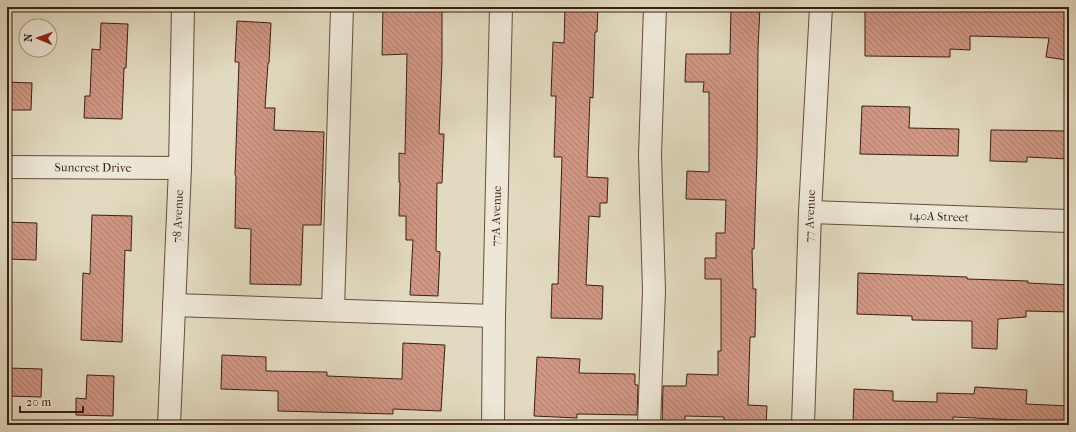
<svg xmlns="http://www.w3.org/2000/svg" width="1076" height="432" viewBox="0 0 1076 432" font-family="'IM FELL French Canon',serif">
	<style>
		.building { fill: url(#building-back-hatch); stroke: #3b1e14 }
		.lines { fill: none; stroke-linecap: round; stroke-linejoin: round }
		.minor-casing { stroke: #654d3f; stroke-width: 24 }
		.minor { stroke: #ece7d6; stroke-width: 22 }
		.labels { text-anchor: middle; stroke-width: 3; stroke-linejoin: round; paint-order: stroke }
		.street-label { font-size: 12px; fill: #3b1e14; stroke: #ece7d6 }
	</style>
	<defs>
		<pattern id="building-back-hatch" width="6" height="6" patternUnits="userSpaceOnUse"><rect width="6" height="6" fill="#d29683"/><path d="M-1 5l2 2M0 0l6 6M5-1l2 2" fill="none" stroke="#ac7a6a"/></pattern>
	</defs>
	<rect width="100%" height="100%" fill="#e2dac0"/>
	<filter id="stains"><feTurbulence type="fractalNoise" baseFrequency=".005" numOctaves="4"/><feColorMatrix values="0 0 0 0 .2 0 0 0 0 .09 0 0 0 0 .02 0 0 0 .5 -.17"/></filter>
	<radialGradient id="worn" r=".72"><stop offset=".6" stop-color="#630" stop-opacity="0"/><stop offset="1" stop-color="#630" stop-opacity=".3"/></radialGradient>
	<g class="building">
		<polygon points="383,7 442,7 442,62 439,134 444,134 442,183 437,183 436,251 440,252 438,296 410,295 413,240 406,240 406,216 399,216 400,182 399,182 399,153 405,154 407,54 382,55"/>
		<polygon points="565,7 598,7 597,32 595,32 593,98 590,97 587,177 608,178 607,203 600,203 600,217 589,216 586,285 603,286 602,319 551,318 552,284 558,284 562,157 554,157 556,96 551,96 553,42 564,43"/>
		<polygon points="731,7 760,7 758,49 757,156 754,249 752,249 753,289 756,289 755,337 750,337 748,405 767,406 766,425 724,425 724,417 685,416 685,425 662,425 663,386 686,386 687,374 718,375 718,351 721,351 721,279 705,279 705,258 716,258 716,233 725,233 726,200 686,199 687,171 709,172 709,92 703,92 704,82 685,82 686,54 730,54"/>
		<polygon points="865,7 1069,7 1069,43 1067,60 1046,57 1049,38 970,36 970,50 950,49 950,57 865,56"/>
		<polygon points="237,21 271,23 269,63 268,63 265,108 275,108 274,130 324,132 321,225 303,225 301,285 250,284 251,229 235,228 236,176 235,175 239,62 235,62"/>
		<polygon points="101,23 128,24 126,68 124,68 122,119 84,118 85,96 90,96 92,49 100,50"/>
		<polygon points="7,82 32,83 31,110 7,110"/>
		<polygon points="862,106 910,107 909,128 959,129 958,156 860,154"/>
		<polygon points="991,130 1069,131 1069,159 1027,157 1027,162 990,161"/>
		<polygon points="92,215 132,216 131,251 125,250 122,342 81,340 83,273 90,274"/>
		<polygon points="7,222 37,223 36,260 7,259"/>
		<polygon points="858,273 967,277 967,279 1028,281 1028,283 1069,285 1069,312 1026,311 1026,317 998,319 997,349 972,348 972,321 912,320 912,316 857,314"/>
		<polygon points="403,343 445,345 441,411 393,409 393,414 278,411 278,391 221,389 222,355 266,357 266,371 327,372 327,376 402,379"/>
		<polygon points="537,357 580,359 579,373 635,374 635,385 638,385 637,415 577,414 577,418 534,416"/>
		<polygon points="7,368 42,369 41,397 7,396"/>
		<polygon points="87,375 114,376 113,416 76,415 76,398 86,399"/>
		<polygon points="975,387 1027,390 1026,404 1069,406 1069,425 1038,425 1038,421 953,417 952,425 853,425 854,389 893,391 893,401 937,402 937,393 974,394"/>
	</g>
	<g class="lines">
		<defs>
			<g id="minor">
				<path id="s1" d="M7,167L180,168"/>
				<path id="s2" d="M810,212L1069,221"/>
				<polyline points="174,305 494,316"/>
				<polyline points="333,310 342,7"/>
				<path id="s3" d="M169,425L180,168L183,7"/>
				<path id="s4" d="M493,425L494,316L501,7"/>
				<polyline points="649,425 654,291 650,155 655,7"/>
				<path id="s5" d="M803,425L810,212L821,7"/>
			</g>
		</defs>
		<use href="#minor" class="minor-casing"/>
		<use href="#minor" class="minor"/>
	</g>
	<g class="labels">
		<g class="street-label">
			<text dy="4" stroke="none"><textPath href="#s1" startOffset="86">Suncrest Drive</textPath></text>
			<text dy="4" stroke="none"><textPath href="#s3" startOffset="209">78 Avenue</textPath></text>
			<text dy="4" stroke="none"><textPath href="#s4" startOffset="209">77A Avenue</textPath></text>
			<text dy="4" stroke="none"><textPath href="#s5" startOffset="209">77 Avenue</textPath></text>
			<text dy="4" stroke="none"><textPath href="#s2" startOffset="129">140A Street</textPath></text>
		</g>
	</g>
	<rect width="1076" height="432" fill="none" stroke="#e2dac0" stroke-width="24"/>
	<rect x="8" y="8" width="1060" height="416" fill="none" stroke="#3b1e14" stroke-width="2"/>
	<rect x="12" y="12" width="1052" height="408" fill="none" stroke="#3b1e14"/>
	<g transform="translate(38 38) rotate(272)"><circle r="19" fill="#ece7d6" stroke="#a59788"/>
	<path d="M0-3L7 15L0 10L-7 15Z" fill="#8f2418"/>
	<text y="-6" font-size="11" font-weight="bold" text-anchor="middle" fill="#3b1e14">N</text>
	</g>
	<path d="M20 406v6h63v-6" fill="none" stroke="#3b1e14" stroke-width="2"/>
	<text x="26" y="406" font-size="12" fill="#3b1e14" stroke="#ece7d6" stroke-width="3" paint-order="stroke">20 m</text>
	<rect width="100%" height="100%" filter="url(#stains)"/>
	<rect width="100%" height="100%" fill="url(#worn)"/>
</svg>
